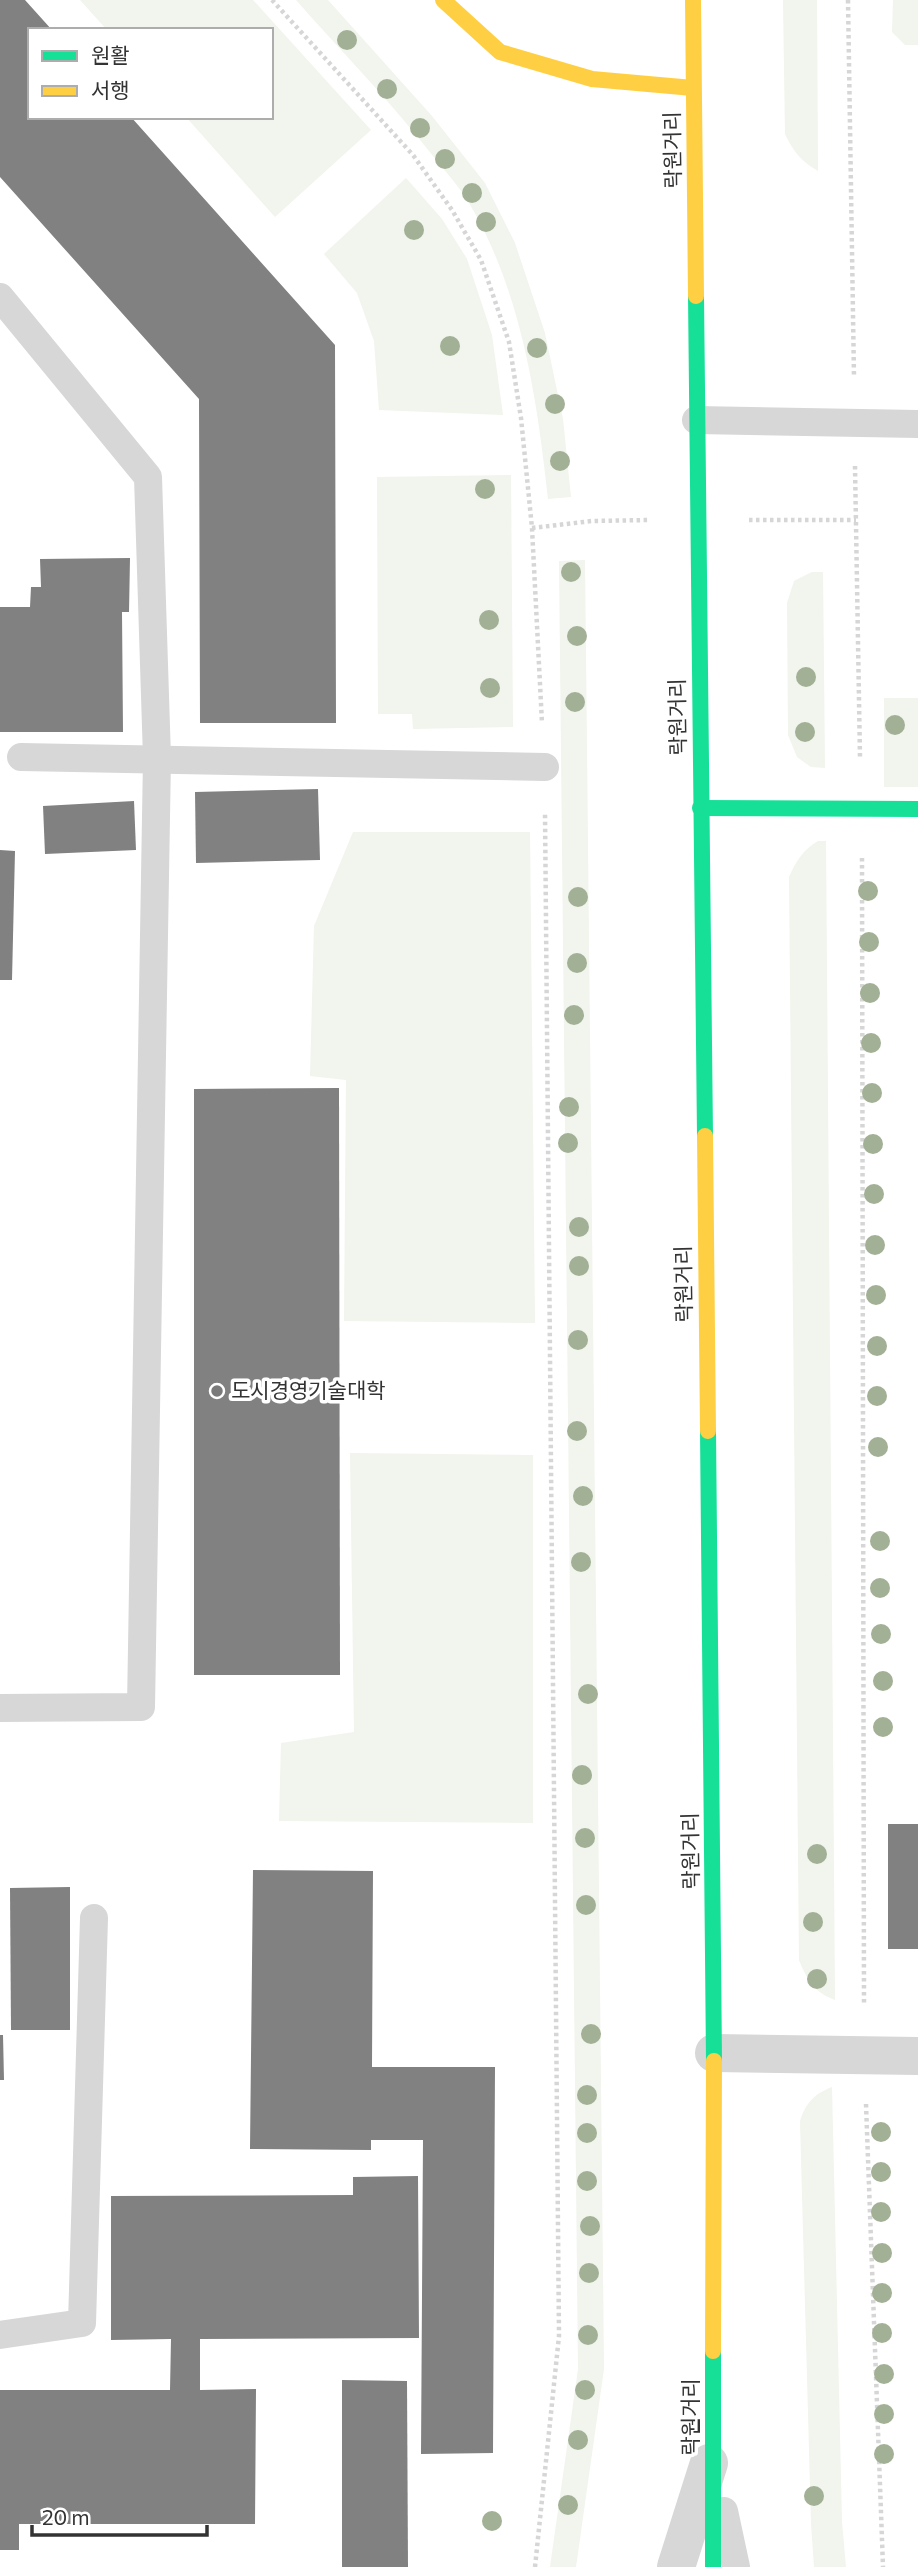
<svg xmlns="http://www.w3.org/2000/svg" width="918" height="2567" viewBox="0 0 918 2567" font-family="Commissioner,'Noto Sans KR',sans-serif">
	<style>
		.green { fill: #f1f5ed }
		.building { fill: #818181 }
		.lines { fill: none; stroke-linecap: round; stroke-linejoin: round }
		.path { stroke: #d6d6d6; stroke-width: 4.5; stroke-dasharray: 3.5 3.5; stroke-linecap: butt }
		.lane { stroke: #d7d7d7; stroke-width: 28 }
		.street { stroke: #d7d7d7; stroke-width: 38 }
		.fast { stroke: #16e098; stroke-width: 16 }
		.slow { stroke: #ffcf43; stroke-width: 16 }
		.tree { fill: #a2b095 }
		.poi-dot { fill: #7a7a7a; stroke: #fff; stroke-width: 2.5 }
		.labels { text-anchor: middle; stroke-width: 7; stroke-linejoin: round; paint-order: stroke }
		.street-label { font-size: 21px; fill: #333; stroke: #fff }
		.poi-label { font-size: 21px; fill: #333; stroke: #fff; text-anchor: start }
	</style>
	<rect width="100%" height="100%" fill="#fff"/>
	<g class="green">
		<polygon points="80,0 253,0 371,130 275,217 186,117 271,117 271,30 107,30"/>
		<path d="M296,0H328L432,116L485,183L515,243L545,333L563,419L571,497L548,499C537,398 521,287 466,198C457,184 444,170 433,156C391,102 342,52 296,0Z"/>
		<path d="M783,0H817L818,171C801,161 793,151 785,134Z"/>
		<polygon points="893,0 918,0 918,45 905,45 892,32"/>
		<polygon points="406,178 442,219 467,259 492,335 503,415 379,410 374,341 357,293 324,254"/>
		<polygon points="511,475 513,727 413,729 412,714 378,714 377,477"/>
		<polygon points="585,560 604,2369 576,2567 550,2567 578,2369 559,561"/>
		<polygon points="812,572 823,572 825,768 811,767 797,757 788,735 787,603 794,581"/>
		<rect x="884" y="698" width="34" height="89"/>
		<polygon points="353,832 530,832 535,1323 344,1321 346,1080 310,1076 314,926"/>
		<path d="M818,841H826L835,2000C815,1993 807,1980 799,1960L789,877C796,861 803,850 818,841Z"/>
		<polygon points="350,1453 533,1455 533,1823 279,1821 281,1743 354,1732"/>
		<path d="M832,2087L842,2522L846,2567H814L811,2523L800,2121C806,2103 814,2094 832,2087Z"/>
	</g>
	<g class="building">
		<polygon points="0,0 25,0 52,30 30,30 30,117 131,117 335,345 336,723 200,723 199,399 0,177"/>
		<polygon points="130,558 129,612 122,612 123,732 0,732 0,607 30,607 31,587 41,587 40,559"/>
		<polygon points="318,789 320,860 196,863 195,792"/>
		<polygon points="134,801 136,850 45,854 43,806"/>
		<polygon points="0,850 15,851 12,980 0,980"/>
		<polygon points="339,1088 340,1675 194,1675 194,1089"/>
		<rect x="888" y="1824" width="30" height="125"/>
		<polygon points="253,1870 373,1871 372,2067 495,2067 493,2453 421,2454 423,2140 371,2140 371,2150 250,2149"/>
		<polygon points="70,1887 70,2030 11,2030 10,1888"/>
		<polygon points="0,2035 3,2035 4,2080 0,2080"/>
		<polygon points="418,2176 419,2338 200,2339 200,2390 256,2389 255,2524 19,2524 19,2550 0,2550 0,2390 170,2390 171,2339 111,2340 111,2196 353,2195 353,2177"/>
		<polygon points="342,2380 407,2381 408,2567 342,2567"/>
	</g>
	<g class="lines">
		<g class="path">
			<polyline points="272,0 413,155 452,210 481,260 509,342 521,418 532,528 542,723"/>
			<polyline points="848,0 854,377"/>
			<polyline points="855,466 860,758"/>
			<polyline points="749,520 856,520"/>
			<polyline points="532,528 592,521 649,520"/>
			<polyline points="862,858 864,2004"/>
			<polyline points="866,2104 883,2567"/>
			<polyline points="535,2567 559,2336 545,812"/>
		</g>
		<g class="lane">
			<polyline points="0,297 148,477 157,758 141,1707 0,1708"/>
			<polyline points="696,420 918,424"/>
			<polyline points="21,757 545,767"/>
			<polyline points="0,2335 82,2323 94,1918"/>
			<polyline points="724,2511 736,2567"/>
		</g>
		<g class="street">
			<polyline points="714,2053 918,2056"/>
			<polyline points="676,2567 709,2463"/>
		</g>
		<g class="fast">
			<polyline points="696,296 705,1136"/>
			<polyline points="700,808 918,809"/>
			<polyline points="708,1431 714,2061"/>
			<polyline points="713,2567 713,2351"/>
		</g>
		<g class="slow">
			<polyline points="443,0 500,52 592,79 693,88"/>
			<polyline points="693,0 696,296"/>
			<polyline points="705,1136 708,1431"/>
			<polyline points="713,2351 714,2061"/>
		</g>
	</g>
	<g class="tree">
		<circle cx="347" cy="40" r="10"/>
		<circle cx="387" cy="89" r="10"/>
		<circle cx="420" cy="128" r="10"/>
		<circle cx="445" cy="159" r="10"/>
		<circle cx="472" cy="193" r="10"/>
		<circle cx="486" cy="222" r="10"/>
		<circle cx="414" cy="230" r="10"/>
		<circle cx="450" cy="346" r="10"/>
		<circle cx="537" cy="348" r="10"/>
		<circle cx="555" cy="404" r="10"/>
		<circle cx="560" cy="461" r="10"/>
		<circle cx="485" cy="489" r="10"/>
		<circle cx="571" cy="572" r="10"/>
		<circle cx="489" cy="620" r="10"/>
		<circle cx="577" cy="636" r="10"/>
		<circle cx="806" cy="677" r="10"/>
		<circle cx="490" cy="688" r="10"/>
		<circle cx="575" cy="702" r="10"/>
		<circle cx="895" cy="725" r="10"/>
		<circle cx="805" cy="732" r="10"/>
		<circle cx="868" cy="891" r="10"/>
		<circle cx="578" cy="897" r="10"/>
		<circle cx="869" cy="942" r="10"/>
		<circle cx="577" cy="963" r="10"/>
		<circle cx="870" cy="993" r="10"/>
		<circle cx="574" cy="1015" r="10"/>
		<circle cx="871" cy="1043" r="10"/>
		<circle cx="872" cy="1093" r="10"/>
		<circle cx="569" cy="1107" r="10"/>
		<circle cx="568" cy="1143" r="10"/>
		<circle cx="873" cy="1144" r="10"/>
		<circle cx="874" cy="1194" r="10"/>
		<circle cx="579" cy="1227" r="10"/>
		<circle cx="875" cy="1245" r="10"/>
		<circle cx="579" cy="1266" r="10"/>
		<circle cx="876" cy="1295" r="10"/>
		<circle cx="578" cy="1340" r="10"/>
		<circle cx="877" cy="1346" r="10"/>
		<circle cx="877" cy="1396" r="10"/>
		<circle cx="577" cy="1431" r="10"/>
		<circle cx="878" cy="1447" r="10"/>
		<circle cx="583" cy="1496" r="10"/>
		<circle cx="880" cy="1541" r="10"/>
		<circle cx="581" cy="1562" r="10"/>
		<circle cx="880" cy="1588" r="10"/>
		<circle cx="881" cy="1634" r="10"/>
		<circle cx="883" cy="1681" r="10"/>
		<circle cx="588" cy="1694" r="10"/>
		<circle cx="883" cy="1727" r="10"/>
		<circle cx="582" cy="1775" r="10"/>
		<circle cx="585" cy="1838" r="10"/>
		<circle cx="817" cy="1854" r="10"/>
		<circle cx="586" cy="1905" r="10"/>
		<circle cx="813" cy="1922" r="10"/>
		<circle cx="817" cy="1979" r="10"/>
		<circle cx="591" cy="2034" r="10"/>
		<circle cx="587" cy="2095" r="10"/>
		<circle cx="881" cy="2132" r="10"/>
		<circle cx="587" cy="2133" r="10"/>
		<circle cx="881" cy="2172" r="10"/>
		<circle cx="587" cy="2181" r="10"/>
		<circle cx="881" cy="2212" r="10"/>
		<circle cx="590" cy="2226" r="10"/>
		<circle cx="882" cy="2253" r="10"/>
		<circle cx="589" cy="2273" r="10"/>
		<circle cx="882" cy="2293" r="10"/>
		<circle cx="882" cy="2333" r="10"/>
		<circle cx="588" cy="2335" r="10"/>
		<circle cx="884" cy="2374" r="10"/>
		<circle cx="585" cy="2390" r="10"/>
		<circle cx="884" cy="2414" r="10"/>
		<circle cx="578" cy="2440" r="10"/>
		<circle cx="884" cy="2454" r="10"/>
		<circle cx="814" cy="2496" r="10"/>
		<circle cx="568" cy="2505" r="10"/>
		<circle cx="492" cy="2521" r="10"/>
	</g>
	<circle class="poi-dot" cx="217" cy="1391" r="7"/>
	<g class="labels">
		<g class="street-label">
			<text transform="translate(673 150) rotate(-91)" y="7">락원거리</text>
			<text transform="translate(678 717) rotate(-91)" y="7">락원거리</text>
			<text transform="translate(684 1284) rotate(-91)" y="7">락원거리</text>
			<text transform="translate(691 1851) rotate(-91)" y="7">락원거리</text>
			<text transform="translate(691 2417) rotate(-90)" y="7">락원거리</text>
		</g>
		<g class="poi-label">
			<text x="231" y="1398">도시경영기술대학</text>
		</g>
	</g>
	<rect x="28" y="28" width="245" height="91" fill="#ffffff" stroke="#adadad" stroke-width="2"/>
	<rect x="42" y="51" width="35" height="10" fill="#16e098" stroke="#adadad" stroke-width="2"/>
	<text x="91" y="63" font-size="21" fill="#333333">원활</text>
	<rect x="42" y="86" width="35" height="10" fill="#ffcf43" stroke="#adadad" stroke-width="2"/>
	<text x="91" y="98" font-size="21" fill="#333333">서행</text>
	<path d="M32 2525v10h175v-10" fill="none" stroke="#333333" stroke-width="3.5"/>
	<text x="42" y="2525" font-size="21" fill="#333333" stroke="#ffffff" stroke-width="5" paint-order="stroke">20 m</text>
</svg>
